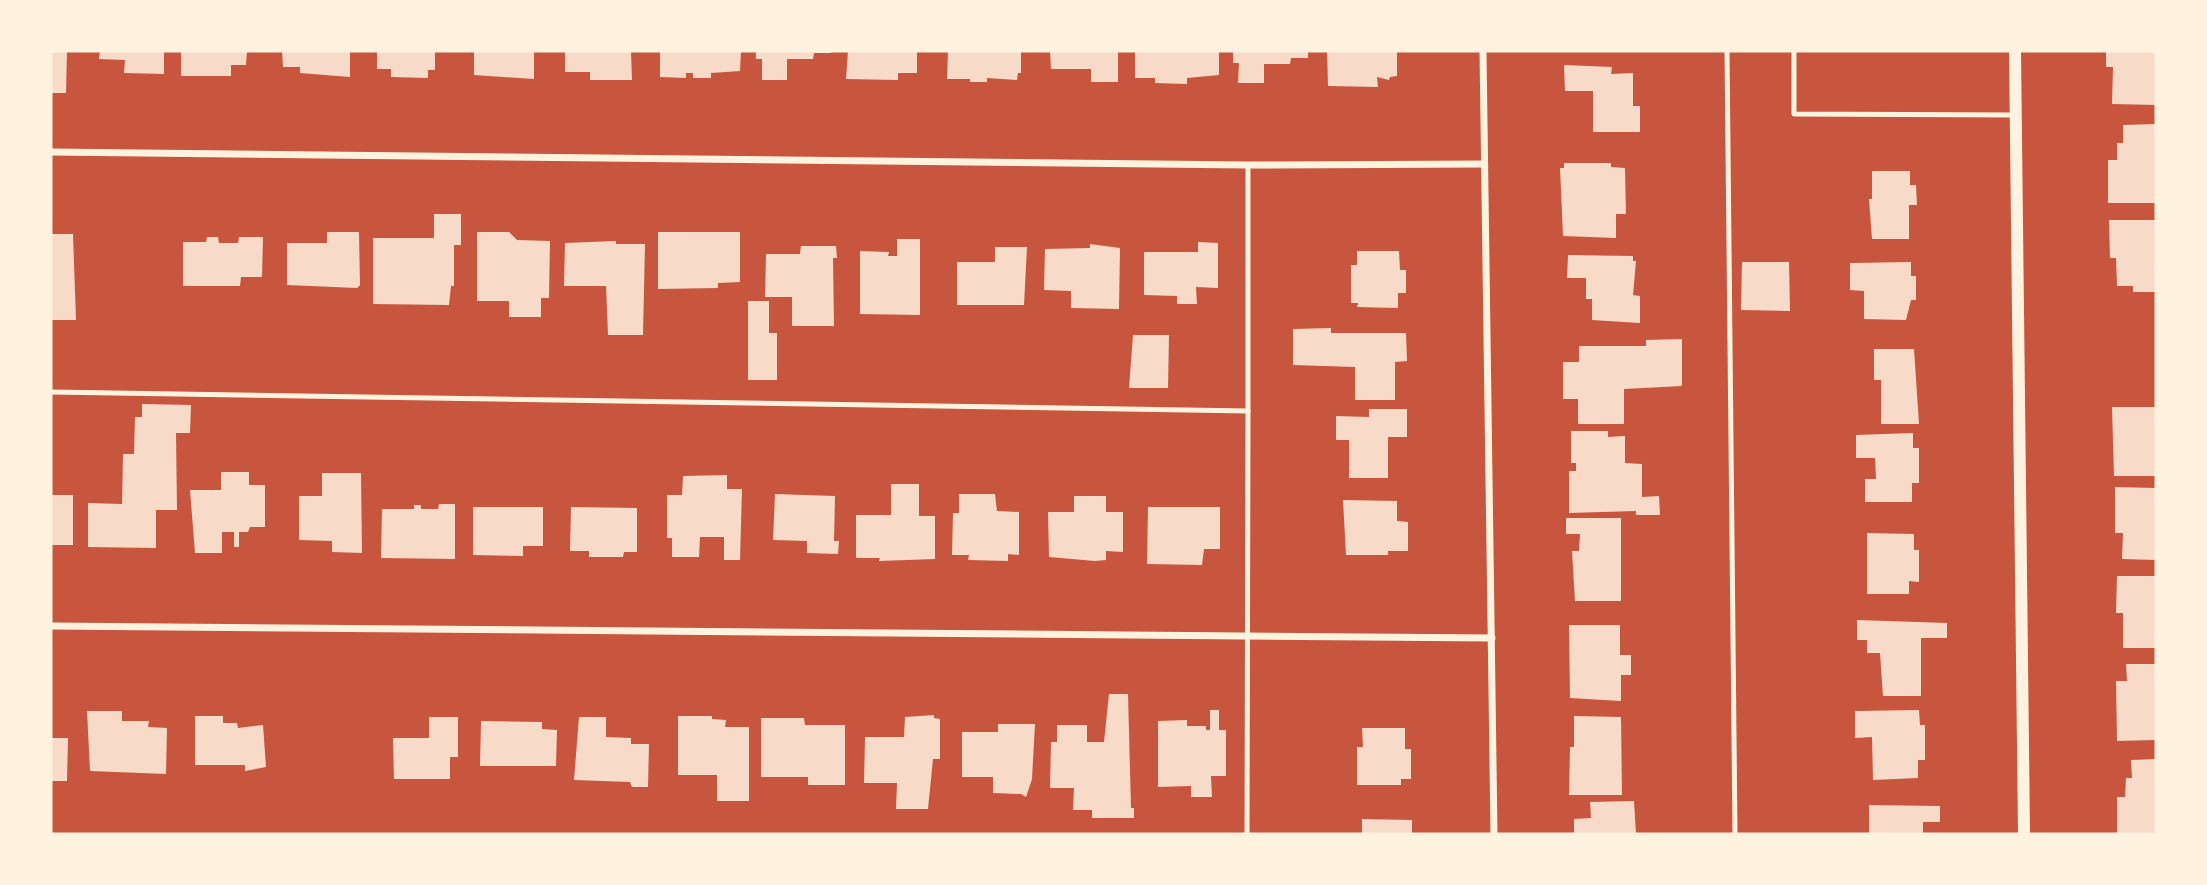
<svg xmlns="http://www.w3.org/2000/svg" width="2207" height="885" viewBox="0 0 2207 885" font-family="Mulish,sans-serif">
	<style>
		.building { fill: #f7dbc8 }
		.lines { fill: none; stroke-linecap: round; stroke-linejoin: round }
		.service { stroke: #fff3e0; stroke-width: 5 }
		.minor { stroke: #fff3e0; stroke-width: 7 }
		.tertiary { stroke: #fff3e0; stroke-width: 12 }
	</style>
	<rect width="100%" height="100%" fill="#c8553d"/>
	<g class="building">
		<polygon points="51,51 67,51 66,93 51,93"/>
		<polygon points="100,51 164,51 164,74 124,73 125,60 99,59"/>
		<polygon points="181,51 247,51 246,65 231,65 231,76 181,76"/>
		<polygon points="282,51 350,51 350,77 300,73 300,67 283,67"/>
		<polygon points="377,51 435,51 435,70 428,70 428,78 391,77 391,69 377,69"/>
		<polygon points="474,51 534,51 534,79 474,75"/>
		<polygon points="565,51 631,51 632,80 590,80 590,72 565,72"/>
		<polygon points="660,51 741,51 740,71 711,73 711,78 693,78 693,73 686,73 686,78 660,77"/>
		<polygon points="756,51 831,51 831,53 814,53 813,59 787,59 787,80 762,80 762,59 756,59"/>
		<polygon points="848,51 917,51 917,73 898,73 898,80 846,79"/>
		<polygon points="948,51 1021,51 1021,73 1018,73 1017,80 987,78 987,82 970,82 970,79 947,79"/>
		<polygon points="1050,51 1118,51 1118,82 1091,82 1091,69 1051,69"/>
		<polygon points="1135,51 1219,51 1219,75 1187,78 1187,84 1155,83 1155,78 1135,78"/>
		<polygon points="1233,51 1308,51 1308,58 1291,58 1290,64 1264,64 1264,83 1238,83 1239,63 1233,63"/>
		<polygon points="1327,51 1397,51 1397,76 1390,77 1389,80 1377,77 1378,87 1328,86"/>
		<polygon points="2106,51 2156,51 2156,105 2112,104 2113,67 2106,67"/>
		<polygon points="1564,65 1612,67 1611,74 1633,73 1633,106 1640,106 1640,132 1593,132 1593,91 1565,91"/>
		<polygon points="2156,124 2156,203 2108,203 2108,160 2117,160 2117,143 2123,143 2123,125"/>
		<polygon points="1564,163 1611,163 1611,167 1625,168 1626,214 1616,214 1616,238 1563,236 1560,168 1564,168"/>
		<polygon points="1872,171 1910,171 1910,185 1916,185 1917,205 1909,205 1909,239 1872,239 1869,199 1872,199"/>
		<polygon points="434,214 461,214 461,245 454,245 454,286 451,286 449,305 373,304 373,238 434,238"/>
		<polygon points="2109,220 2156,220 2156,292 2133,292 2133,286 2117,286 2116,258 2110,258"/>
		<polygon points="327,232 359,232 360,285 357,288 287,285 287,243 327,243"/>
		<polygon points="477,232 509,232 517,240 550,241 549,298 541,298 541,317 509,317 509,301 477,301"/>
		<polygon points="658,232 740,232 740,282 718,283 718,288 658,289"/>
		<polygon points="51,234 73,234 76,320 51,320"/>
		<polygon points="207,237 218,237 219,243 238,243 239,237 263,237 262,277 241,277 240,286 183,286 183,242 206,242"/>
		<polygon points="897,239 920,239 920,315 860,314 860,251 889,252 888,256 897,256"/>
		<polygon points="616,241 616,244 645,244 643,335 608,335 606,286 564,286 565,243"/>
		<polygon points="1198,242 1218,243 1218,288 1196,287 1197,304 1177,304 1177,296 1144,295 1144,252 1198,252"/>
		<polygon points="1090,244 1120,248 1119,309 1071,308 1071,291 1044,290 1045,249 1090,248"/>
		<polygon points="801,246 836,246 837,258 833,258 834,326 792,326 792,297 765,297 766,254 800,254"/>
		<polygon points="995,247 1027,247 1024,305 957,305 957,262 995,262"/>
		<polygon points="1357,251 1399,251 1400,270 1406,270 1406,293 1398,293 1398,308 1357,307 1358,303 1351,303 1351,265 1357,265"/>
		<polygon points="1568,255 1633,256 1633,261 1636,261 1633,295 1640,296 1640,323 1592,320 1592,299 1586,299 1586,278 1567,278"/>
		<polygon points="1742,262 1789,262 1790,311 1741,310"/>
		<polygon points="1911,262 1911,276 1916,276 1916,300 1911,300 1906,320 1864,319 1864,291 1850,290 1850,263"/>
		<polygon points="748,301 769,301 769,333 777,333 777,380 748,380"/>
		<polygon points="1331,328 1331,333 1406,333 1407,361 1395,362 1395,400 1355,400 1355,367 1293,365 1293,329"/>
		<polygon points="1133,335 1169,335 1168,388 1129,388"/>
		<polygon points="1682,339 1682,386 1624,389 1624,424 1578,424 1578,399 1563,399 1563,362 1579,362 1579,346 1646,346 1646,340"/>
		<polygon points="1874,349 1914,349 1919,424 1881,424 1881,380 1874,380"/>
		<polygon points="142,404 191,405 190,433 176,433 177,510 156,510 156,548 88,547 88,503 122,504 123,454 134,454 135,417 142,417"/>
		<polygon points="2112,407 2156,407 2156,476 2114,476"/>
		<polygon points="1369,409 1407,409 1407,437 1388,437 1388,478 1349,478 1349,440 1336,440 1336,416 1369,417"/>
		<polygon points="1571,431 1608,431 1608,437 1625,436 1625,463 1642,464 1642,497 1659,496 1660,515 1636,515 1636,511 1569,513 1569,471 1576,471 1576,463 1571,463"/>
		<polygon points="1913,433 1913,448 1919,448 1919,483 1912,483 1912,502 1865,502 1865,479 1876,479 1875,458 1856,458 1856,435"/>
		<polygon points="221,472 249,472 249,485 265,485 265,527 250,527 248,532 239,532 239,547 234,547 234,532 222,532 222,553 195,553 190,490 221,490"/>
		<polygon points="322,473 361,473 362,553 332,552 332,541 299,540 299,496 322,496"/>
		<polygon points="727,475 727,489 742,489 740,560 724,560 724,537 700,537 699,557 672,557 672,538 667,538 667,495 682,495 683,476"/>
		<polygon points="891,484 919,484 919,516 935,516 935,559 879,561 880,558 856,558 856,515 891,515"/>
		<polygon points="2115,487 2156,488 2156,560 2122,559 2123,533 2115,533"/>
		<polygon points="775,494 835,496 834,541 839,541 838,554 807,553 807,541 773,540"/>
		<polygon points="959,494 995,494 997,511 1019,512 1019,555 1008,554 1008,561 968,560 969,555 952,555 953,513 959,513"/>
		<rect x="51" y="495" width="22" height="50"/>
		<polygon points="1074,496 1106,496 1106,512 1123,512 1123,552 1106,551 1106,560 1095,561 1049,557 1048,512 1074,512"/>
		<polygon points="1343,500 1397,501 1397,521 1408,522 1408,551 1388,551 1388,555 1346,555"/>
		<polygon points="439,504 455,504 455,559 381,558 382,509 414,509 414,505 421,505 421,509 438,509"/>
		<polygon points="473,507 543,507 543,546 523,546 523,556 473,555"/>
		<polygon points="571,507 637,508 637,552 624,552 623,557 589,557 589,551 570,551"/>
		<polygon points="1148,507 1220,507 1220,549 1204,549 1202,565 1147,564"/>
		<polygon points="1566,518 1621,518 1621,601 1575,601 1572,551 1579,551 1580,534 1566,534"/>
		<polygon points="1867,533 1914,534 1914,550 1919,550 1919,582 1909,581 1909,594 1867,594"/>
		<polygon points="2117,576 2156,576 2156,648 2123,648 2123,613 2116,613"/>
		<polygon points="1857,620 1947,623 1947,638 1921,638 1921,696 1883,696 1880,653 1867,653 1867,640 1857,640"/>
		<polygon points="1569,625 1620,625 1620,655 1631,655 1631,675 1621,675 1621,701 1570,698"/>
		<polygon points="2126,664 2156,664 2156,740 2117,741 2116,681 2127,681"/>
		<polygon points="1109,694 1128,694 1131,808 1134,808 1134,818 1092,818 1092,810 1073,810 1074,788 1050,788 1051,742 1057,742 1057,725 1087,725 1087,742 1104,742"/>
		<polygon points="1210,710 1219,710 1219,730 1226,730 1226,776 1211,776 1212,797 1191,797 1191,786 1158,787 1158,721 1187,720 1187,726 1206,726 1206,730 1210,730"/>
		<polygon points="1919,710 1920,725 1925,725 1925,760 1918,760 1918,778 1873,780 1872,737 1855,738 1855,711"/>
		<polygon points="87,711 122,711 122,721 149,721 148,727 167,728 166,774 90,771"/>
		<polygon points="934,715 934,718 940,719 940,759 933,759 928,809 896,809 897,783 864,783 865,737 904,737 905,717"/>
		<polygon points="195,716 223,716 223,723 237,723 238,728 263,725 266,767 245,771 245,765 195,765"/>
		<polygon points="678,716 712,716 712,719 726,720 725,727 749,727 749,801 717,801 717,775 678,775"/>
		<polygon points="1574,716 1621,717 1622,795 1569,795 1570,747 1574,747"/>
		<polygon points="429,717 458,717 458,757 450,757 450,779 394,779 393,738 429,738"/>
		<polygon points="579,717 606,717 606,737 631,738 631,744 649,744 648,787 632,787 630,782 574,780"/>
		<polygon points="761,718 804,718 805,725 845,725 845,785 808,785 808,777 761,777"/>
		<polygon points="481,721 542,722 542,729 557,730 556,766 480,766"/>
		<polygon points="998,724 1035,724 1032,779 1026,797 1021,794 993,793 993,777 962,777 962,732 998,732"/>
		<polygon points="1362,728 1405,728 1405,749 1411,749 1411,779 1401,779 1401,785 1357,785 1357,747 1363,747"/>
		<polygon points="51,738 68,738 67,781 51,781"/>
		<polygon points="2156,759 2156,834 2117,834 2117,797 2125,797 2126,778 2132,778 2131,760"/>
		<polygon points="1634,801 1636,834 1574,834 1574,819 1591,818 1590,802"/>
		<polygon points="1869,805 1940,806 1940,822 1923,822 1923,834 1869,834"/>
		<polygon points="1362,819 1412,820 1412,834 1362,834"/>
	</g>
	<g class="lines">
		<g class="service">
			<polyline points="1727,51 1735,834"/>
			<polyline points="1794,51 1794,114 2016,115"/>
			<polyline points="1248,165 1248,411"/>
			<polyline points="51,392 1248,411 1247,834"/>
		</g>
		<g class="minor">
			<polyline points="1483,51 1494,834"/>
			<polyline points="51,152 1248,165 1484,164"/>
			<polyline points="51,626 1492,638"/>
		</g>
		<polyline class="tertiary" points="2015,51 2024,834"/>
	</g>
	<rect width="2207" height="885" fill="none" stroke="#fff3e0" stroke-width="105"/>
</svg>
